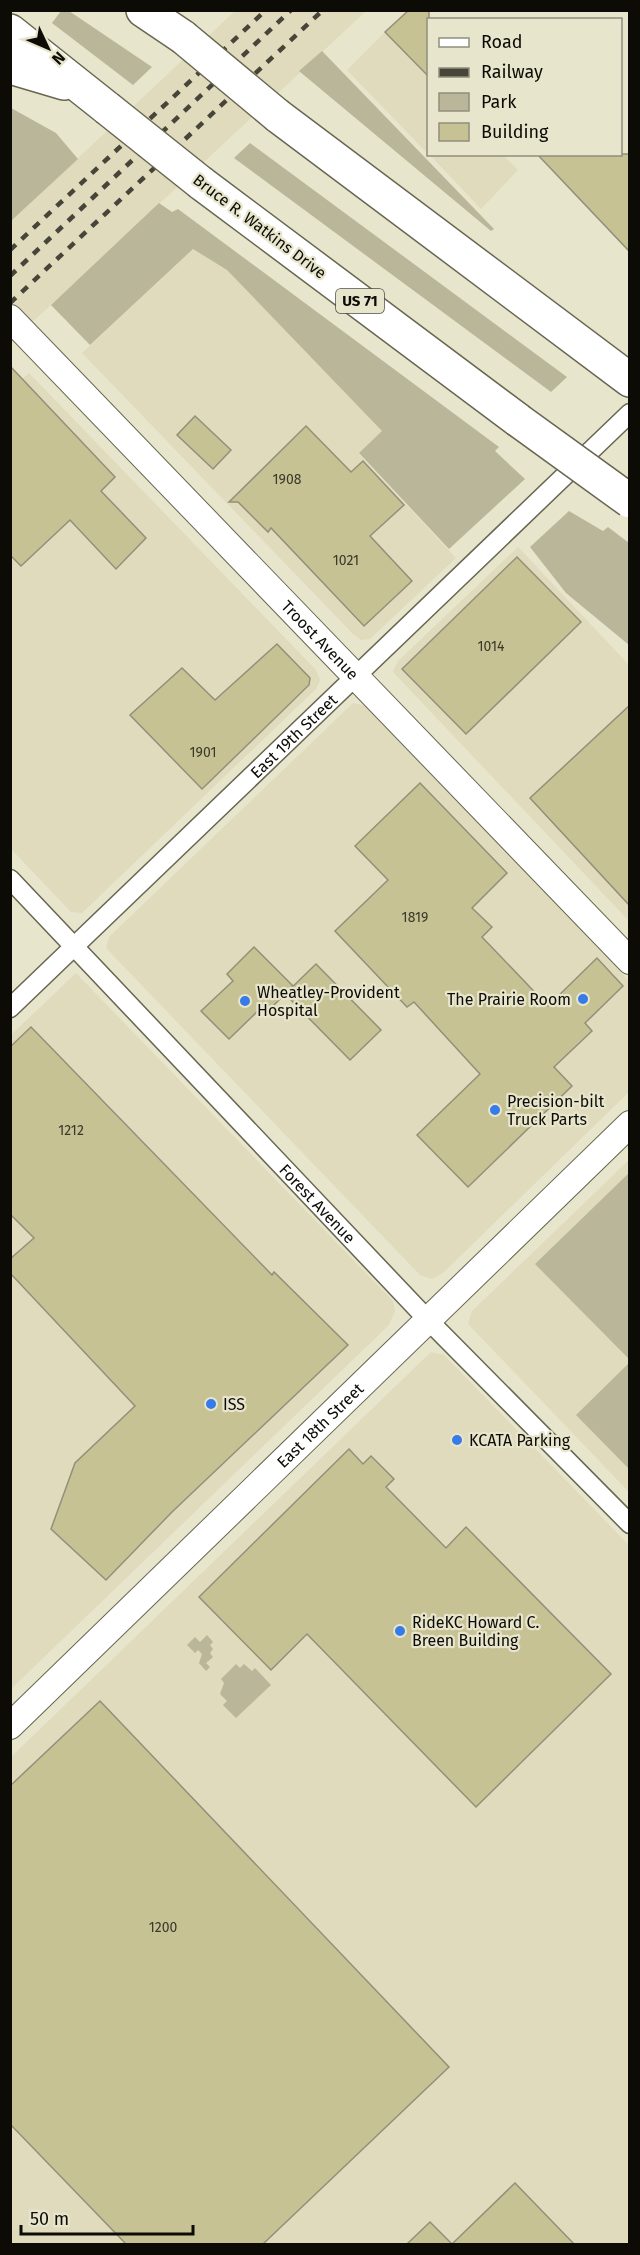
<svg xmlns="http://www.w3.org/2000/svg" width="640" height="2255" viewBox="0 0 640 2255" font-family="'Fira Sans',sans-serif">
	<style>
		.built { fill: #dfdbbc }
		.green { fill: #bab699 }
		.building { fill: #c7c294; stroke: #93907a; stroke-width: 1.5 }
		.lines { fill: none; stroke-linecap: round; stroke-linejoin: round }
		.minor-casing { stroke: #686651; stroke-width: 21 }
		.secondary-casing { stroke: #686651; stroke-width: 28 }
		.motorway-casing { stroke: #686651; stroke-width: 36 }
		.minor { stroke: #fff; stroke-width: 18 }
		.secondary { stroke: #fff; stroke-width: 26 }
		.motorway { stroke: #fff; stroke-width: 33 }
		.rail { stroke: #47453a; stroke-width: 4.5; stroke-dasharray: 8 8; stroke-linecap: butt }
		.motorway-bridge-casing { stroke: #686651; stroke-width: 36; stroke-linecap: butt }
		.motorway-bridge { stroke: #fff; stroke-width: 33 }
		.poi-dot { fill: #367be8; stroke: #e8e5cd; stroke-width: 2 }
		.labels { text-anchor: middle; stroke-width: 4.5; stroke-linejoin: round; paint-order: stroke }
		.number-label { font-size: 14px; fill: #3b3929 }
		.shield { fill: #e8e5cd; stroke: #4e4c41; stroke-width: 1.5 }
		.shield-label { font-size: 15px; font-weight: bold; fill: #0c0b05 }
		.street-label { font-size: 16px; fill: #0c0b05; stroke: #e8e5cd }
		.poi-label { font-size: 16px; fill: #0c0b05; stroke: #e8e5cd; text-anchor: start }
	</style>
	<rect width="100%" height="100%" fill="#e8e5cd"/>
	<g class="built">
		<polygon points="235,11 366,11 11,342 11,221"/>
		<polygon points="385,32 428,77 428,154 347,70"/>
		<polygon points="429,154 503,155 518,170 481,209"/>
		<polygon points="193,249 227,270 383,431 359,454 456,558 370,639 361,640 354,635 82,353"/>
		<polygon points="10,366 22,379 29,373 316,670 320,680 316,689 82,913 71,912 11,849"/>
		<polygon points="518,547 629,665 629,921 393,672 398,661"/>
		<polygon points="353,703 366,706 629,981 629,1092 443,1273 432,1279 420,1275 106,948 109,937"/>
		<polygon points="76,973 393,1301 395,1311 389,1325 11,1689 11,1035"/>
		<polygon points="629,1160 629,1492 468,1324 472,1311"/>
		<polygon points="431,1352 444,1355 629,1545 629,2244 11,2244 11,1757"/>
	</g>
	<g class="green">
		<polygon points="61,11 69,11 152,67 133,85 52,23"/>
		<polygon points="322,51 494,229 491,231 299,71"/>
		<polygon points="11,108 56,133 78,159 11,221"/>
		<polygon points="250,143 567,377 551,392 234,158"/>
		<polygon points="159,203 172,212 178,209 499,447 495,451 525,479 449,549 359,453 382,431 227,270 193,249 90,345 51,305"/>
		<polygon points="569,511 603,531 608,527 629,543 629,645 566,593 530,547"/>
		<polygon points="629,1173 629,1172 629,1359 535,1264"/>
		<polygon points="629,1363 629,1469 576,1415"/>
		<polygon points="207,1635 213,1642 210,1645 213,1649 210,1653 213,1657 206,1663 210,1667 206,1671 199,1663 202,1654 198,1650 195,1653 187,1645 195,1637 200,1642"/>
		<polygon points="236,1664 240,1668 244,1664 252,1671 255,1668 271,1685 236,1718 223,1705 227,1701 220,1694 224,1683 221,1679"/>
	</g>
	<g class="building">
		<polygon points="409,10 429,10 429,77 385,32"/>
		<polygon points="537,154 630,154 630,252"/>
		<polygon points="10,366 115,477 101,491 146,538 116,569 70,520 21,566 10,555"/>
		<polygon points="195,416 231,450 213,469 177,435"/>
		<polygon points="306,426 351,472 363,461 404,505 370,536 412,581 364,626 271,528 268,532 238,502 229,502"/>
		<polygon points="517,557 581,622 466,734 402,669"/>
		<polygon points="277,644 310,678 309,685 202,789 130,715 182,668 215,700"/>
		<polygon points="630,705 630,906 530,798"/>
		<polygon points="420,783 507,873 472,908 492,927 482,937 548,1006 597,958 623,986 585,1023 592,1031 554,1067 572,1086 468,1187 417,1135 480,1074 414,1002 407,1007 335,931 388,880 355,846"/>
		<polygon points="254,947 293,986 266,1013 261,1008 229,1039 201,1011 233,981 227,974"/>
		<polygon points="316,964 381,1030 350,1060 285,994"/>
		<polygon points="31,1027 272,1275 274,1272 348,1345 172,1512 106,1580 51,1529 75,1463 135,1406 10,1273 10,1259 34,1238 10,1214 10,1047"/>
		<polygon points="349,1449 363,1464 371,1456 394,1479 386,1487 446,1548 466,1527 611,1674 476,1807 307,1634 271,1670 199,1597"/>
		<polygon points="100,1701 449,2067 263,2244 126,2244 10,2124 10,1786"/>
		<polygon points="515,2183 574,2244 407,2244 430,2222 452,2244"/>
	</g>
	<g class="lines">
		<defs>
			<g id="minor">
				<path id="s1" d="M10,879L428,1320L630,1524"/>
				<path id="s2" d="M10,1008L630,413"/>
			</g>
			<g id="secondary">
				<path id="s3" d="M10,318L630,961"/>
				<path id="s4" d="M10,1726L630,1124"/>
			</g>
			<g id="motorway">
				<polyline points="143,10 183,37"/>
				<polyline points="10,31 107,108"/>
				<polyline points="10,67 64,83"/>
				<polyline points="278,116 630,380"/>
				<polyline points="201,183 518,420"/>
			</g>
		</defs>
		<use href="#minor" class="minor-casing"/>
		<use href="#secondary" class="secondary-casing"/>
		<use href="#motorway" class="motorway-casing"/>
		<use href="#minor" class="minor"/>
		<use href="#secondary" class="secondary"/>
		<use href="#motorway" class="motorway"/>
		<g class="rail">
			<polyline points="10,250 266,10"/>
			<polyline points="10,276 291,10"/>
			<polyline points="10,303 323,10"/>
		</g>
		<defs>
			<g id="motorway-bridge">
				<polyline points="183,37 278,116"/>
				<polyline points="107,108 201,183"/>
				<polyline points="518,420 630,501"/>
			</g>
		</defs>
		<use href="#motorway-bridge" class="motorway-bridge-casing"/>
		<use href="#motorway-bridge" class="motorway-bridge"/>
	</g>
	<g class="poi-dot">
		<circle cx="583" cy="999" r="6"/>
		<circle cx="245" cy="1001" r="6"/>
		<circle cx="495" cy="1110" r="6"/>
		<circle cx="211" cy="1404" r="6"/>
		<circle cx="457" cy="1440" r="6"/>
		<circle cx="400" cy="1631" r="6"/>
	</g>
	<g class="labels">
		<g class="number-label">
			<text x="287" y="484">1908</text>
			<text x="346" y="565">1021</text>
			<text x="491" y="651">1014</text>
			<text x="203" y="757">1901</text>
			<text x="415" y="922">1819</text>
			<text x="71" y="1135">1212</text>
			<text x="163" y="1932">1200</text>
		</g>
		<rect class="shield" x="336" y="289" width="48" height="24" rx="4.5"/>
		<g class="shield-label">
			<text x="360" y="306">US 71</text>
		</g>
		<g class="street-label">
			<text transform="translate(260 226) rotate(37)" y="6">Bruce R. Watkins Drive</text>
			<text dy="6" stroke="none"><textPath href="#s3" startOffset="447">Troost Avenue</textPath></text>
			<text dy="6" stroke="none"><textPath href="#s2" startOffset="393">East 19th Street</textPath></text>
			<text dy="6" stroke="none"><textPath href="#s1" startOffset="447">Forest Avenue</textPath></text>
			<text dy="6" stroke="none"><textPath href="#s4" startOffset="432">East 18th Street</textPath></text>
		</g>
		<g class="poi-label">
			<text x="257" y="998">Wheatley-Provident<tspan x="257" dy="18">Hospital</tspan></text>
			<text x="571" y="1005" text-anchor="end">The Prairie Room</text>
			<text x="507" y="1107">Precision-bilt<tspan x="507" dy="18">Truck Parts</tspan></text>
			<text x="223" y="1410">ISS</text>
			<text x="469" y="1446">KCATA Parking</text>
			<text x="412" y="1628">RideKC Howard C.<tspan x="412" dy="18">Breen Building</tspan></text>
		</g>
	</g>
	<rect width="640" height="2255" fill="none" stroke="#0c0b05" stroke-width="24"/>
	<rect x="427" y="18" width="195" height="138" fill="#e8e5cd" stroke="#908e7d" stroke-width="1.5"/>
	<rect x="439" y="38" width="30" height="9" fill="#ffffff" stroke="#908e7d" stroke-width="1.5"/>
	<text x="481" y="48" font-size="18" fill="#0c0b05">Road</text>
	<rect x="439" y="68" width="30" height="9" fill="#47453a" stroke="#908e7d" stroke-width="1.5"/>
	<text x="481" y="78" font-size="18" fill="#0c0b05">Railway</text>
	<rect x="439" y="93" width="30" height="18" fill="#bab699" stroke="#908e7d" stroke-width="1.5"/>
	<text x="481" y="108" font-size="18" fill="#0c0b05">Park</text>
	<rect x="439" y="123" width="30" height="18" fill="#c7c294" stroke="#908e7d" stroke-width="1.5"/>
	<text x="481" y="138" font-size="18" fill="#0c0b05">Building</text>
	<g transform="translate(48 48) rotate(134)" stroke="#e8e5cd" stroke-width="4.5" paint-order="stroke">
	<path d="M0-4.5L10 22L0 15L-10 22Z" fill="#0c0b05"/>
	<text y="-9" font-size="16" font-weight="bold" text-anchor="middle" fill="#0c0b05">N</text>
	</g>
	<path d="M21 2225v9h172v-9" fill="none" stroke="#0c0b05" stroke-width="3"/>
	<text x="30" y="2225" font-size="18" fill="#0c0b05" stroke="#e8e5cd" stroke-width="4.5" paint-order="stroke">50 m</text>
</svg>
